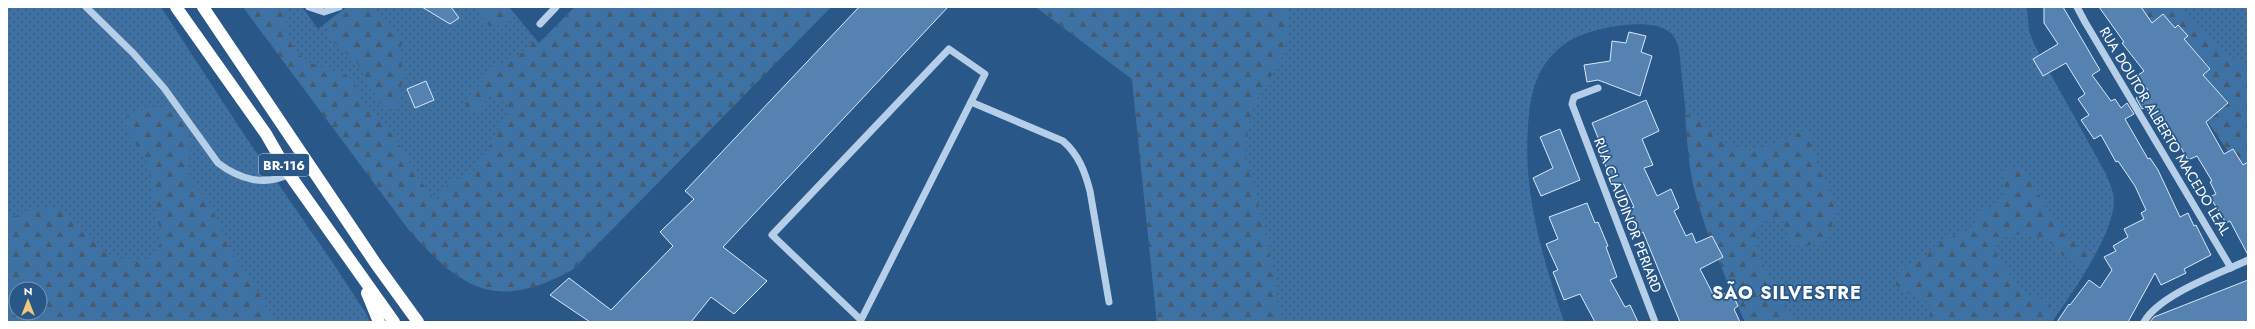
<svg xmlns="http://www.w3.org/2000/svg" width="2255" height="329" viewBox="0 0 2255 329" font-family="Jost,sans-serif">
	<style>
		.grass { fill: url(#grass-dots); fill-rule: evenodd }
		.forest { fill: url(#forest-firs); fill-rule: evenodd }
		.building { fill: #5682b1; stroke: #dae8f7 }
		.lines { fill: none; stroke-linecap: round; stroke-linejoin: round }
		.minor { stroke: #b6cfe8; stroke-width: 7 }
		.highway { stroke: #fff; stroke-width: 12 }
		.labels { text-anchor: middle; stroke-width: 3.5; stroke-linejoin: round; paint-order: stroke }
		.shield { fill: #295788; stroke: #bfcddb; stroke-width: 1 }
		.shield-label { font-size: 13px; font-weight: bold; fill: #fff }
		.street-label { font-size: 14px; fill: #fff; stroke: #295788 }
		.district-label { font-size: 18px; font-weight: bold; letter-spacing: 1px; fill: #fff; stroke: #295788 }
	</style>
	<defs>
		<pattern id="grass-dots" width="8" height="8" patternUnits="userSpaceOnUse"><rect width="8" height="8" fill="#3e71a4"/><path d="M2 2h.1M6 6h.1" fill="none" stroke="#465b6f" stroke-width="1.8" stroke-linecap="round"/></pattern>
		<pattern id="forest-firs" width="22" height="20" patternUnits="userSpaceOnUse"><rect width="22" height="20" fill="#3e71a4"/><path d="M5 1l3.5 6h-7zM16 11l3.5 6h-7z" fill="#465b6f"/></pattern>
	</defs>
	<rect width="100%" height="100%" fill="#295788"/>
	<g class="grass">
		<path d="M7,7H161L247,139L333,263L365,312L370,322H7ZM16,289H40V313H16Z"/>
		<path d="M243,7H302L318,29L347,7H509L539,43L575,7H831L572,270C495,312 462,289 409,230Z"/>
		<path d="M1036,7H2027L2029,31L2034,44L2106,174C2109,183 2114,191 2114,201C2113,236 2072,293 2052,322H1745L1726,279L1693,183L1679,49C1677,44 1676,38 1671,33C1651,15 1590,28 1569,41C1556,49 1544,62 1538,77C1531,92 1529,110 1528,127C1523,196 1543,258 1564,322H1157L1132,79Z"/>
		<polygon points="2129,7 2248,7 2248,172 2234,160"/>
	</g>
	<g class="forest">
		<path d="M243,7H285L286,33L295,51L309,62L347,76L354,81L362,103L382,120L406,155L417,177L438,203C441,180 458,183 475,170L507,116V104L490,96L486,98L480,111L474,112L467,109L465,103L468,96L482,82L487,75L495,67L524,52L534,37L539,43L575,7H831L572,270C496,311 461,289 409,230Z"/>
		<path d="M347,7H369C378,21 397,26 403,40L399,52L403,73L399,104L396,108H389L379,103L358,64L328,37V21Z"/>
		<path d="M475,7H509L516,16C507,21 493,34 484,21C481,15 481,11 475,7Z"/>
		<polygon points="1036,7 1287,7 1288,32 1284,54 1254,105 1245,146 1246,162 1259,206 1276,281 1277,302 1284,322 1157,322 1132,79"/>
		<polygon points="2129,7 2178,8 2188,14 2225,53 2248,67 2248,172 2234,160"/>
		<path d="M162,108L174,112L182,120L191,136L188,172L190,182L208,200L229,248L259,293L274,322H7V218C21,216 37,205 51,208C90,215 96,269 143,261C156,258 160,248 161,236L146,158L126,132V122L127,116L131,112L138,110ZM16,289H40V313H16Z"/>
		<path d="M1685,114C1690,116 1700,118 1705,122C1710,128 1712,134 1718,139C1747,162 1781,143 1808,128C1813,141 1813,154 1818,167C1828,193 1846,205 1827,235C1824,240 1817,245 1810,245C1804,245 1797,246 1792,242C1787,236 1787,227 1781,220L1766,219C1746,237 1758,256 1769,275C1777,290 1785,306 1793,322H1745C1726,277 1704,232 1693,184C1688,161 1687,137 1685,114Z"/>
		<path d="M2012,167C2033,171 2041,204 2053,219C2064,233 2077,248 2092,257L2086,268C2078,264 2068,260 2062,255C2053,247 2052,240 2038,236C2022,232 1985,231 1998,258C2001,264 2005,268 2009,273C2014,278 2017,286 2022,291C2030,298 2040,299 2050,303L2055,317L2052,322H1929L1931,308L1929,301L1904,292L1896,285V278L1903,268L1927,254L1938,242L1971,229L1981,212L1999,203L2005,194L2004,174L2005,169Z"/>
	</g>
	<g class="building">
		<polygon points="422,7 451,7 459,18 450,24"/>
		<polygon points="859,7 948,7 723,247 767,281 734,314 711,297 691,322 590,322 550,295 569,278 611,310 673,246 660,232 694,199 685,191"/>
		<polygon points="2044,7 2063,7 2100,70 2092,75 2111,101 2115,99 2121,108 2127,103 2134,114 2125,119 2148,159 2150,158 2158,170 2180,217 2188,213 2194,226 2196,225 2211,255 2184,269 2186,273 2161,285 2155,273 2128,322 2057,322 2069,304 2070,305 2089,280 2100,288 2112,270 2104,257 2116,251 2113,246 2128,237 2124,229 2144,219 2141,213 2146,210 2135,186 2118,161 2116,162 2101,135 2094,139 2081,120 2089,115 2078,99 2085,94 2066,63 2043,76 2033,59 2058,44 2044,23"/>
		<polygon points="2099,7 2141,7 2152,23 2163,14 2175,28 2178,25 2188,36 2184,39 2210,69 2203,75 2228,103 2206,122 2224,154 2233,149 2243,165 2248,162 2248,255 2230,221 2226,223 2210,197 2216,194 2210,182 2212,181 2197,156 2188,160 2176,139 2158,118 2154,120 2146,107 2142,109 2136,98 2148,90 2137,76 2144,71 2122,43 2124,42"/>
		<polygon points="1629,32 1646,36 1641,52 1652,56 1640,96 1598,80 1587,82 1584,65 1610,61 1612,41 1626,43"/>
		<polygon points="426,81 434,100 415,108 407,89"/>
		<polygon points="1646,100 1659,131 1642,139 1653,165 1644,168 1657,196 1671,189 1679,208 1674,211 1686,236 1692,233 1696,243 1712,236 1723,257 1700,269 1715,298 1731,291 1738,306 1734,309 1740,322 1680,322 1643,232 1638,234 1627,210 1634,207 1623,183 1615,186 1602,158 1606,157 1592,123"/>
		<polygon points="1560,129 1580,180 1541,196 1533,178 1553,168 1540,137"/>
		<polygon points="1587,203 1595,223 1598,222 1608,246 1606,247 1617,277 1610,280 1625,307 1630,305 1638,322 1595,322 1580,294 1564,300 1553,272 1558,270 1546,244 1558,239 1549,217"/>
		<polygon points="2248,280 2248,322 2150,322 2154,317"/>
	</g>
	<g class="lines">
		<g class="minor">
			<path d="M86,7L133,53L164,88L218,163C239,179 265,187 289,174"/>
			<polyline points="309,7 324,12 339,7"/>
			<polyline points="2077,7 2085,22 2231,268"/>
			<polyline points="540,24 556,7"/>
			<polyline points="1598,88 1574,97 1572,104 1655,322"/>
			<path d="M971,102L1063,141C1079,155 1085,172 1090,191L1109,302"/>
			<polyline points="860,322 985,74 949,49 772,235 861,320"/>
			<path d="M2144,322C2160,294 2219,274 2248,260"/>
		</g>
		<g class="highway">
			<polyline points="176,7 266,134 289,174 394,322"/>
			<polyline points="203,7 376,264 418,322"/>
			<polyline points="367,293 379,322"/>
		</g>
	</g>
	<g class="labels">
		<rect class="shield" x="259" y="154" width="50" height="22" rx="3"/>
		<g class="shield-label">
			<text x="284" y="170">BR-116</text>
		</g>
		<g class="street-label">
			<text transform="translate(2165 131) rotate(59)" y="5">RUA DOUTOR ALBERTO MACEDO LEAL</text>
			<text transform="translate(1628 215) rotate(69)" y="5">RUA CLAUDINOR PERIARD</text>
		</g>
		<g class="district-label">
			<text x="1787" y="299">SÃO SILVESTRE</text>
		</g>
	</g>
	<rect width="2255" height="329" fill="none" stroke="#ffffff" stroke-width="16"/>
	<g transform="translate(28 301)"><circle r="19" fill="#295788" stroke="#7f9ab8"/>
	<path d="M0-3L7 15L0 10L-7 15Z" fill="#efc97d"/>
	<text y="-6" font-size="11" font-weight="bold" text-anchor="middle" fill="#ffffff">N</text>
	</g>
</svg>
